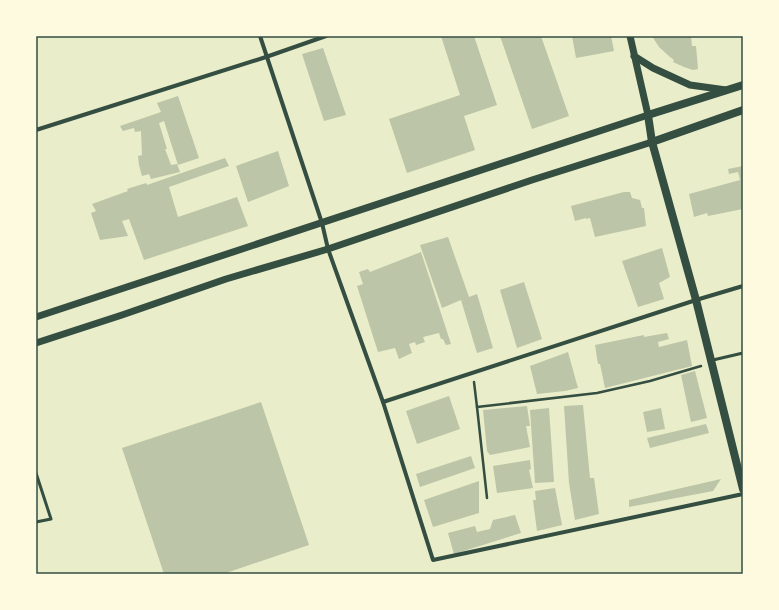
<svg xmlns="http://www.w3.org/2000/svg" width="779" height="610" viewBox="0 0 779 610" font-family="'Sofia Sans Condensed',sans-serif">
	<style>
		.building { fill: #bcc5a7 }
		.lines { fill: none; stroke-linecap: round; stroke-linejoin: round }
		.path { stroke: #344e41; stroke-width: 2.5 }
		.service { stroke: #344e41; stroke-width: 3 }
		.minor { stroke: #344e41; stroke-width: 4 }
		.tertiary { stroke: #344e41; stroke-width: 7 }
		.secondary { stroke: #344e41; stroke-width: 8 }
		.neatline { fill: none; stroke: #344e41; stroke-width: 1.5 }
	</style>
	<rect width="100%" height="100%" fill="#e9edc9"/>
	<g class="building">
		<polygon points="441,36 474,36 497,105 464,116 475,150 407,173 389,119 460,95"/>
		<polygon points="500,36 541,36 569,116 532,129"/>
		<polygon points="572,36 611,36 614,51 576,58"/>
		<polygon points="652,36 691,36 692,46 696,46 698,69 693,70 684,67 673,62 674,60 670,57 659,47"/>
		<polygon points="323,48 346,115 324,121 302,54"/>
		<polygon points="178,96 199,158 178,165 164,121 159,123 167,149 165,149 171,165 177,164 180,172 151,179 149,174 142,176 139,165 138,156 142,155 141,131 135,132 134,128 123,131 120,126 161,112 157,103"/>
		<polygon points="278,151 289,186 248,202 236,166"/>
		<polygon points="225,158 229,166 169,187 178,217 237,197 248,226 144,260 129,219 122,221 128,236 100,240 91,213 96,211 92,204 128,191 127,189 146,183 147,185"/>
		<polygon points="743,166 743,209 708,216 707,213 694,217 689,194 740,180 738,172 729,174 728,169"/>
		<polygon points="624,192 630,192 632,198 640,200 642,208 644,208 646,226 595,237 590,218 586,219 586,218 575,221 571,206"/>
		<polygon points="448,237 469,297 477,294 493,348 477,353 461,300 442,308 420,245"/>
		<polygon points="662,248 670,277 659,283 664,299 638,307 622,261"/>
		<polygon points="421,252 451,344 446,345 443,339 441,339 439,333 423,337 425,342 416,345 415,342 409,344 412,353 399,359 395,348 378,352 357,286 363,284 359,272 368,269 370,272"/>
		<polygon points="524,282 542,339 517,348 500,290"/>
		<polygon points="667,333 669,339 658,342 659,347 687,340 692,366 605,388 600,364 598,364 595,345 644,335 644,337"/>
		<polygon points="568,352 578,388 565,391 537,394 530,366"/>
		<polygon points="695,371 707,418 691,422 681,375"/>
		<polygon points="449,396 460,429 417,444 406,411"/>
		<polygon points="261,402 309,545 223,574 164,574 122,448"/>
		<polygon points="583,405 590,478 594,478 599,514 575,520 569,483 564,406"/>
		<polygon points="527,406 530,426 526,426 530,447 490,455 487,451 483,410"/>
		<polygon points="549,408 554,482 535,483 530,410"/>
		<polygon points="661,408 665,429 647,432 643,412"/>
		<polygon points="706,424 709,433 650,448 647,438"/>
		<polygon points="471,456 475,468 420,487 416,474"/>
		<polygon points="530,460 531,469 529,470 533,488 497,493 493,466"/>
		<polygon points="721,479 713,491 629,507 629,500"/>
		<polygon points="479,481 479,513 433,527 424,500"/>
		<polygon points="555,488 562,525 537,531 533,500 536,500 535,491"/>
		<polygon points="515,515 521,533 454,554 448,533 475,526 477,532 490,529 493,520"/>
	</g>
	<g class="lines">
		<g class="path">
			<polyline points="474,382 477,407"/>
			<polyline points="487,498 477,407 597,393 650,381 701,366"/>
		</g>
		<g class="service">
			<polyline points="713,360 743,353"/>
			<polyline points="36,473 51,519 36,522"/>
		</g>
		<g class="minor">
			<polyline points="260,36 322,223 328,249 383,402 433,560 743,494"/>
			<polyline points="36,130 266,57 326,36"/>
			<polyline points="383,402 696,300 743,286"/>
		</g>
		<g class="tertiary">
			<polyline points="634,56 653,68 690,85 726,90"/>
			<polyline points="36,317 648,115 630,36"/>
			<polyline points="36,343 122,315 226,279 328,249 532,180 652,142"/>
		</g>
		<g class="secondary">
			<polyline points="743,85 648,115 652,142 696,300 743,489"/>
			<polyline points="652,142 743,110"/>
		</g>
	</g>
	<rect width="779" height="610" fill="none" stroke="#fefae0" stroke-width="74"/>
	<rect x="37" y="37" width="705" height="536" class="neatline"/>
</svg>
